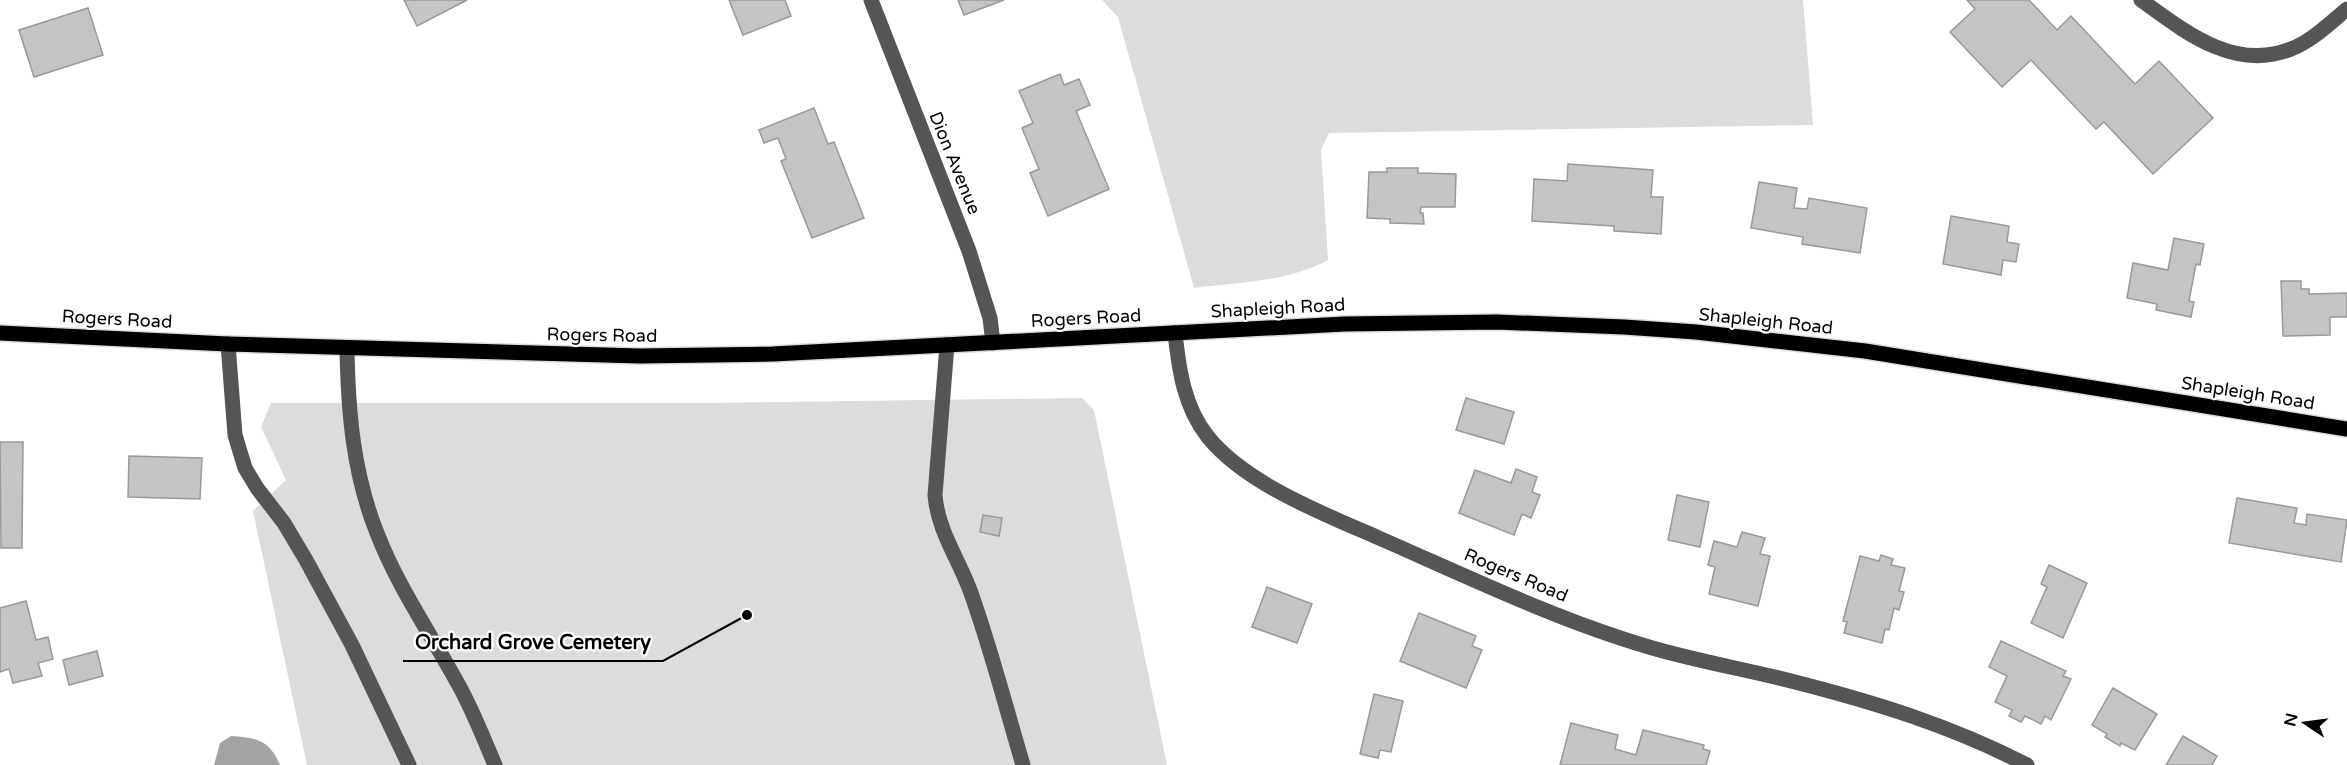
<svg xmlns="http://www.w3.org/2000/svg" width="2347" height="765" viewBox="0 0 2347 765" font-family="'Varela Round',sans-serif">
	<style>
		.green { fill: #dcdcdc }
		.water { fill: #a3a3a3 }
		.building { fill: #c4c4c4; stroke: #999; stroke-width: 1.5 }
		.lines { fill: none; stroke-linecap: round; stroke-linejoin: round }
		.major-casing { stroke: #dbdbdb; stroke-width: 18 }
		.minor { stroke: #555; stroke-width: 15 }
		.major { stroke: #000; stroke-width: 15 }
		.labels { text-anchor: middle; stroke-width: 4.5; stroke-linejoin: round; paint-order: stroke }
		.street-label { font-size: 18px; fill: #000; stroke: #fff }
		.leader { fill: none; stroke: #000; stroke-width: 2 }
		.callout-dot { fill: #000; stroke: #fff; stroke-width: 2 }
		.callout-label { font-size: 20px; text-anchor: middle; font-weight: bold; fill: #000; stroke: #fff; stroke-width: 4.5; stroke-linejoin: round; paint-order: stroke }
	</style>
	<rect width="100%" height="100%" fill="#fff"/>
	<g class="green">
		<path d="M1102,0H1803L1813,125L1329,133L1321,150L1328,260C1288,282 1239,282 1194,288L1118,17Z"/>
		<polygon points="1082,398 1094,410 1167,765 307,765 253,511 286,480 261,427 271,403 709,403"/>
	</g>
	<path class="water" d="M231,736C256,738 269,739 280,765H214L220,743Z"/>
	<g class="building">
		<polygon points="404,0 467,0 417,26"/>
		<polygon points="729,0 785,0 791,16 743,35"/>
		<polygon points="958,0 1004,0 964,15"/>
		<polygon points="1967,0 2029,0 2057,30 2071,16 2135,84 2159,61 2213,118 2153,174 2104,122 2096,129 2031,60 2002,87 1950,32 1975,9"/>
		<polygon points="88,8 103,55 34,77 19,30"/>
		<polygon points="1060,74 1064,85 1079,79 1090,105 1076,111 1109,189 1048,216 1030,173 1039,169 1022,128 1033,123 1019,91"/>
		<polygon points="814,108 828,144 834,142 864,218 812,238 781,161 786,159 778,138 764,143 759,130"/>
		<polygon points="1568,164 1653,170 1651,197 1663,197 1661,234 1614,231 1614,226 1532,221 1534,179 1567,181"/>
		<polygon points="1387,168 1418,168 1418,173 1456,174 1455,207 1421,207 1420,213 1423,213 1424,224 1390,223 1390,219 1367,218 1369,172 1387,172"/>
		<polygon points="1759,182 1797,188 1794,208 1807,209 1809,198 1867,208 1860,253 1802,244 1803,237 1751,228"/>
		<polygon points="1951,216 2009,226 2007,242 2019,244 2016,262 2003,260 2001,275 1943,264"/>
		<polygon points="2174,238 2204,244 2200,265 2196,264 2189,301 2194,302 2191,317 2156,310 2157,304 2127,298 2133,263 2168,270"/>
		<polygon points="2281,281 2301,281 2301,289 2309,289 2309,294 2347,293 2347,317 2330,317 2330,335 2283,336"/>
		<polygon points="1466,398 1514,412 1504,444 1456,430"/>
		<polygon points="0,442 23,442 22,548 1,548"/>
		<polygon points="129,456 202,458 200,499 128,497"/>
		<polygon points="1516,469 1537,477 1532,492 1540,495 1531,518 1522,514 1514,535 1459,513 1475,470 1511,483"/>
		<polygon points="1677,495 1709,502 1700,547 1668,540"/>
		<polygon points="2237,498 2297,508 2294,523 2306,525 2307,514 2347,520 2341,562 2229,543"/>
		<polygon points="983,515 1002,518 999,536 980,532"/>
		<polygon points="1742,532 1765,538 1760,554 1770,556 1758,606 1709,594 1715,567 1708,565 1714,541 1737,547"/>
		<polygon points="1881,555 1893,559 1891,565 1905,568 1899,591 1904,592 1899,610 1894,608 1889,630 1885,629 1882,643 1844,633 1847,622 1843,621 1860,556 1879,561"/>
		<polygon points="2049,565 2087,583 2063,638 2031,623 2047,587 2041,584"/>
		<polygon points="1267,587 1312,604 1297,643 1252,627"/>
		<polygon points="26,601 36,640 48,637 53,659 38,663 42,676 13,683 9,669 0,672 0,608"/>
		<polygon points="1419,613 1476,636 1472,646 1482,650 1466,688 1400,661"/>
		<polygon points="2001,641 2066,671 2063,676 2071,679 2051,720 2045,716 2041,724 2025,716 2021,722 2009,716 2012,710 1995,702 2007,676 1989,667"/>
		<polygon points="97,651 103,676 69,685 63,660"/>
		<polygon points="2113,688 2157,714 2135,750 2121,743 2120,746 2105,737 2107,734 2092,725"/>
		<polygon points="1374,694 1403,701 1391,752 1380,750 1378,758 1360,754"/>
		<polygon points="1571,723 1618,735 1615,749 1636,755 1643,730 1704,745 1703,749 1710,751 1706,765 1560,765"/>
		<polygon points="2183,736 2217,756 2212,765 2166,765"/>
	</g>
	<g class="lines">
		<defs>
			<polyline id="major" points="0,333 228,344 640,356 773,354 1344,324 1497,322 1624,327 1696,332 1865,351 2347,429"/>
		</defs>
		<use href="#major" class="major-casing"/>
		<g class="minor">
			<polyline points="871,0 969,251 990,318 993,343"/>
			<path d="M2141,0C2184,31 2234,72 2291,49C2312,41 2330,23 2347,9"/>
			<path d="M1175,333C1179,370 1184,407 1208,437C1246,484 1324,514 1379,538C1468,577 1557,620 1649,647C1696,661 1744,669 1791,681C1874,702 1952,726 2027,765"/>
			<polyline points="228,344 235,435 245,468 257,488 284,523 306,560 352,645 409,765"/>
			<path d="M947,345L935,495C938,532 959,559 971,593C991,649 1006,708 1023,765"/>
			<path d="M347,348C348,411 353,473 377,533C397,585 430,633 457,682C472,708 483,737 495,765"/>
		</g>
		<use href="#major" class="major"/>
	</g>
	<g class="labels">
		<g class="street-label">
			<text transform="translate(955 163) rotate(68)" y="6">Dion Avenue</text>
			<text transform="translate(1278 308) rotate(-3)" y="6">Shapleigh Road</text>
			<text transform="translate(1086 318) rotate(-3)" y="6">Rogers Road</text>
			<text transform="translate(117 319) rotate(3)" y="6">Rogers Road</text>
			<text transform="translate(1766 321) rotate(6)" y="6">Shapleigh Road</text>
			<text transform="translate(602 335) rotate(1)" y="6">Rogers Road</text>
			<text transform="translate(2248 393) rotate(9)" y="6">Shapleigh Road</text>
			<text transform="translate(1516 575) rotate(23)" y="6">Rogers Road</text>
		</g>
	</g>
	<path class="leader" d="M747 615L663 661H403"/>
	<circle class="callout-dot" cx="747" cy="615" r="6"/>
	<g class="callout-label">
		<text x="533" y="649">Orchard Grove Cemetery</text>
	</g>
	<g transform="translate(2305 723) rotate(283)" stroke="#ffffff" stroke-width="4.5" paint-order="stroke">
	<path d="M0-4.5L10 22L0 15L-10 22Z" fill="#000000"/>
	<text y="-9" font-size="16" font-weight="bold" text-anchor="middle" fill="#000000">N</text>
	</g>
</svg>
